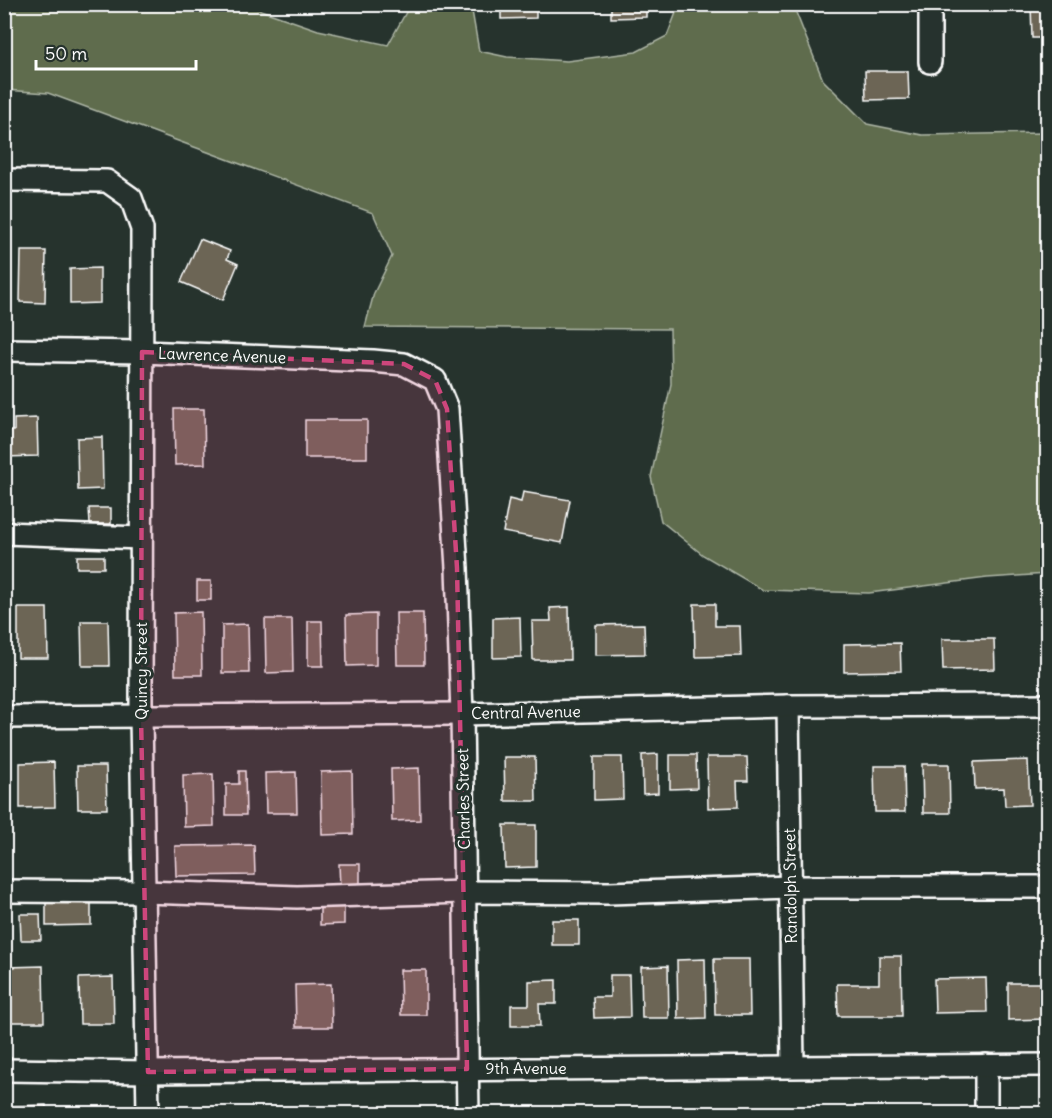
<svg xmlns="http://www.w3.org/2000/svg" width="1052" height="1118" viewBox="0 0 1052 1118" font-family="Delius,sans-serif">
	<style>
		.green { fill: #5e6c4e; stroke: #aeb6a6; stroke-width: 1.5 }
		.building { fill: #6c6555; stroke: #fff; stroke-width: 1.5 }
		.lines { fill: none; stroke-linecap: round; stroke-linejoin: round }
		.minor-casing { stroke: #fff; stroke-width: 26 }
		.minor { stroke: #26332d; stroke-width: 21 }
		.marked { fill: #ce467c; fill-opacity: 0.2; stroke: #ce467c; stroke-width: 4.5; stroke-dasharray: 12 8; stroke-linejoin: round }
		.labels { text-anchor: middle; stroke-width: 6; stroke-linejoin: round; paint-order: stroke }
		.street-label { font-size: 16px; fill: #fff; stroke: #26332d }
	</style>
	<rect width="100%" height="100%" fill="#26332d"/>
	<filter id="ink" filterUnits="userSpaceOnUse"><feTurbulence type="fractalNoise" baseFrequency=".0167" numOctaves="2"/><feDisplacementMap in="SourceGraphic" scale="12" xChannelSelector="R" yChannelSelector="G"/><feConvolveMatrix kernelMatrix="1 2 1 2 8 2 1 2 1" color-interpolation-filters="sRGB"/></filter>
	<g filter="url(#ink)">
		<polygon class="green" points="4,5 246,5 318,30 388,45 410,5 471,5 479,51 507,57 567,61 636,52 667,36 679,5 793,5 823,80 867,124 922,135 1047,133 1048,263 1041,275 1048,286 1047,574 987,578 869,593 763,590 703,555 661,521 651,477 671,384 670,329 365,327 374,293 392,256 373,213 48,93 5,90"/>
		<g class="building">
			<polygon points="501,4 536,4 536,18 501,19"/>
			<polygon points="611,4 646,4 646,17 611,18"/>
			<polygon points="1031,4 1048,4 1048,38 1032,38"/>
			<polygon points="865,71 908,71 909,99 866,100"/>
			<polygon points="200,239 230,251 227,259 238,264 223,300 181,282"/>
			<polygon points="21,251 46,251 45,303 20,302"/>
			<polygon points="100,268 100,303 70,304 70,269"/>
			<polygon points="174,409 204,409 205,464 175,465"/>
			<polygon points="37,418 38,456 4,457 4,431 14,431 14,419"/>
			<rect x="305" y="420" width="62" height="38"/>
			<polygon points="102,437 103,489 78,490 77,438"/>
			<polygon points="523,492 570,500 562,543 503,532 509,499 521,502"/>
			<polygon points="89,508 111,508 111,524 90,524"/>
			<rect x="77" y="556" width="27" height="12"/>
			<rect x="197" y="581" width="14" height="19"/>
			<polygon points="694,604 715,604 715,626 740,626 741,656 695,657"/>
			<polygon points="569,607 570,660 533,660 532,621 551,621 550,608"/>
			<polygon points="18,608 47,608 48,658 18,658"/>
			<polygon points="4,611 7,611 7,660 4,661"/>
			<polygon points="201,612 202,675 175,675 174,613"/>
			<polygon points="396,613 423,613 424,665 397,665"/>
			<polygon points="376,614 376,665 347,666 346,615"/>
			<polygon points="520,617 521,657 493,658 493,618"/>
			<polygon points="265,619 292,619 293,672 266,673"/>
			<polygon points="81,621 108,621 109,666 82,666"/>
			<polygon points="308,621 322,621 323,666 308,666"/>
			<polygon points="248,624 249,673 222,673 222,625"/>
			<polygon points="644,624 645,654 596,655 596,625"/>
			<polygon points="942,639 994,639 995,669 943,670"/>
			<polygon points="900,643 901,671 844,672 844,644"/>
			<polygon points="658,754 658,793 643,794 642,755"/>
			<polygon points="670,755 696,755 697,788 670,789"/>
			<polygon points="504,757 535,757 536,801 505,801"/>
			<polygon points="594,757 622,757 623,799 594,800"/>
			<polygon points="707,757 747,757 748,781 737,781 738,807 708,808"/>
			<polygon points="1028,760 1030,805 1005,806 1004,788 975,789 974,762"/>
			<polygon points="54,762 55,807 20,808 20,763"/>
			<polygon points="4,764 7,764 8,808 4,808"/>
			<polygon points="922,764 949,764 950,813 923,813"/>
			<polygon points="77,766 106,766 107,809 78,809"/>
			<polygon points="874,766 904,766 905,812 875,812"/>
			<polygon points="419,768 420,820 392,821 391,769"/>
			<polygon points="239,771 245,771 246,815 226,815 226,784 239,784"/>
			<polygon points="352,771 353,834 322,835 321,772"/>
			<polygon points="296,772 297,813 266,813 265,773"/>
			<polygon points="213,774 214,826 184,827 183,775"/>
			<rect x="1040" y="778" width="8" height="26"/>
			<polygon points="504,825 536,825 536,867 505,868"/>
			<polygon points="254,845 255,875 176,876 175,846"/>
			<polygon points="339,864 360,864 360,888 340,888"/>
			<polygon points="46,903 91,903 91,925 46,926"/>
			<polygon points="344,904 344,924 320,925 320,905"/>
			<polygon points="20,914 40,914 41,940 21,940"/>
			<rect x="552" y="920" width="27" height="25"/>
			<polygon points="879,956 901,956 902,1016 838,1016 837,984 879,984"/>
			<polygon points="705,959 706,1018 678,1019 677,960"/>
			<polygon points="714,959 749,959 750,1015 715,1015"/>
			<polygon points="43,966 44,1022 9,1022 8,967"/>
			<polygon points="668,966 669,1018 642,1018 641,967"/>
			<polygon points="400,970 426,970 426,1015 401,1015"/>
			<polygon points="610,975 629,975 630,1017 594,1018 593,997 610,997"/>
			<polygon points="113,977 114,1024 80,1024 79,978"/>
			<polygon points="986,978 987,1012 935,1013 934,979"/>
			<polygon points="556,980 556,1004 539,1004 540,1026 511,1026 511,1005 529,1005 529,981"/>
			<polygon points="1008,983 1048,983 1048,1019 1008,1020"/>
			<polygon points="331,984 332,1027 296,1027 295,985"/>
			<polygon points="46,1105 46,1114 14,1114 14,1106"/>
		</g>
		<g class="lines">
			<defs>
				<g id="minor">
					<polyline points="930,4 930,62"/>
					<polyline points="4,180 107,181 131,198 142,229 141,716 148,1114"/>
					<polyline points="4,350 142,352 373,361 404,364 435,380 447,409 457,568 462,714 468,1114"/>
					<polyline points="4,533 141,538"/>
					<polyline points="788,706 793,1066"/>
					<polyline points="4,717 462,714 788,706 1048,705"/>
					<polyline points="4,891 144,892 297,897 464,892 609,893 790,887 1048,887"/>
					<polyline points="986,1065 986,1114"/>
					<polyline points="4,1070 148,1072 1048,1065"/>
				</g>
			</defs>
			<use href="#minor" class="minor-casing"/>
			<use href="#minor" class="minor"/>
		</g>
	</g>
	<path class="marked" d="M142,352L404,364L435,380L447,409L457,568L467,1069L148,1072L141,716Z"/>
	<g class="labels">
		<g class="street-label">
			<text transform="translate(222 355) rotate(2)" y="6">Lawrence Avenue</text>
			<text transform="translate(141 671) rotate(-90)" y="6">Quincy Street</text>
			<text transform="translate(526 712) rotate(-1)" y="6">Central Avenue</text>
			<text transform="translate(463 799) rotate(-91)" y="6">Charles Street</text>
			<text transform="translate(790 886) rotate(-91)" y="6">Randolph Street</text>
			<text x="526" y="1074">9th Avenue</text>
		</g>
	</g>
	<rect width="1052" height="1118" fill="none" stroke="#26332d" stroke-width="24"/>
	<rect x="12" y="12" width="1028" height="1094" fill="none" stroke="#fff" stroke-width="2" filter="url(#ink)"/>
	<path d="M36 60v9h160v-9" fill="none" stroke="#ffffff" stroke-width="3"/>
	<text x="45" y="60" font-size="18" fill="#ffffff" stroke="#26332d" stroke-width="4.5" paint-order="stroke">50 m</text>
</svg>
